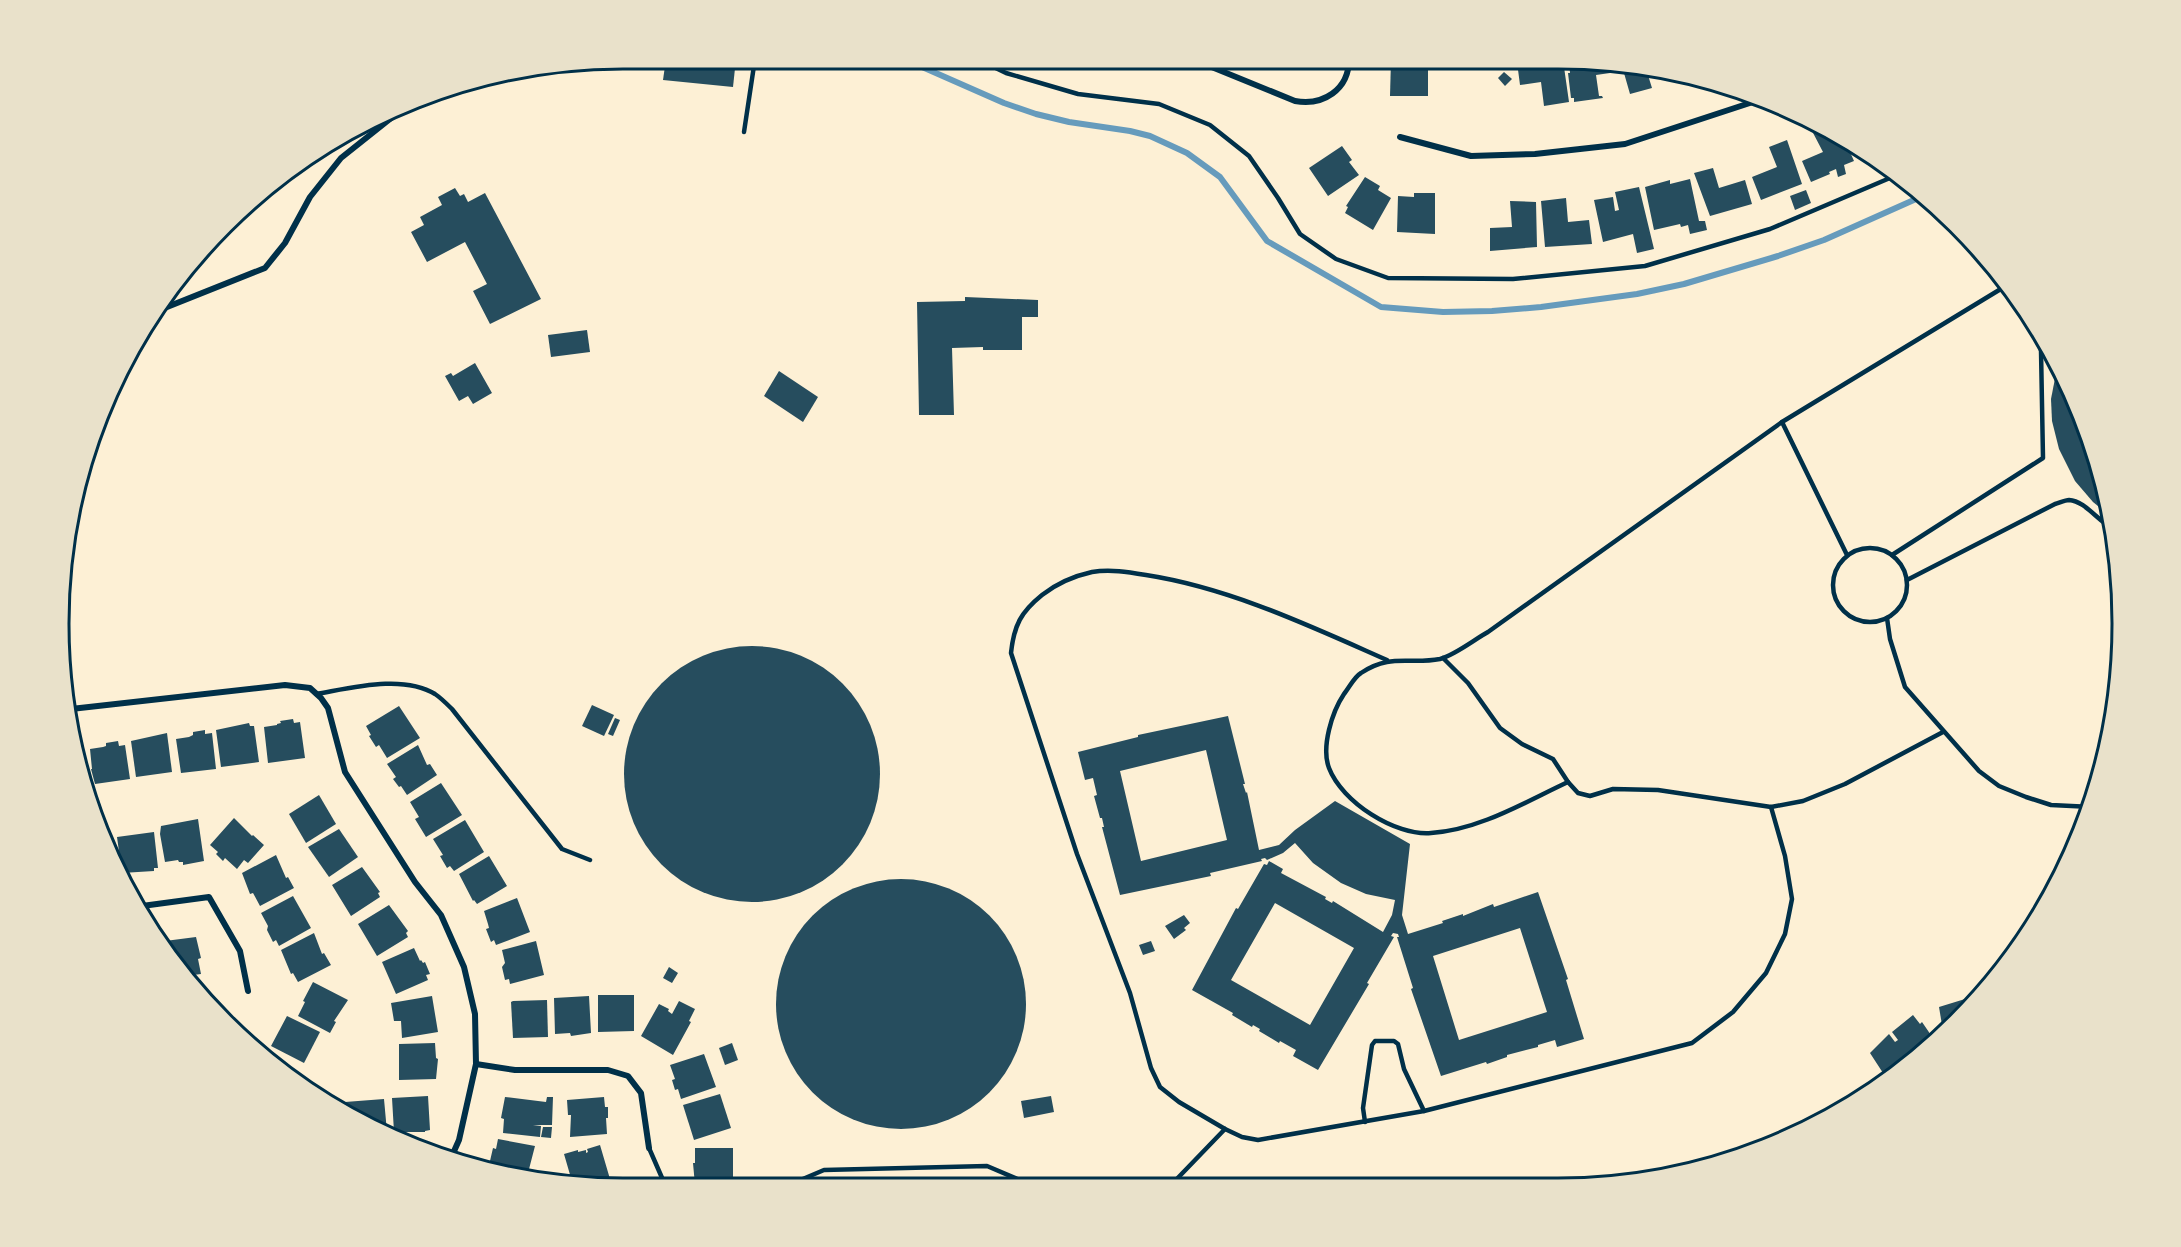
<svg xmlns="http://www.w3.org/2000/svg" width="2181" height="1247" viewBox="0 0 2181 1247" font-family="'Crimson Pro',serif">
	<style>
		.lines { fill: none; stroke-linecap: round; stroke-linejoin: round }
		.stream { stroke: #669bbc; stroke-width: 6 }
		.building { fill: #264d5e; fill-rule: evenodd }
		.service { stroke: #003049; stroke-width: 4.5 }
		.minor { stroke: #003049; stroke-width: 6 }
		.rim { fill: none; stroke: #003049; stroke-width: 3 }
	</style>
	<rect width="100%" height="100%" fill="#fdf0d5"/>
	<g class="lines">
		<polyline class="stream" points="904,59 1004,103 1036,114 1069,122 1130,131 1150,136 1187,153 1220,177 1267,241 1381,307 1443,312 1492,311 1541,307 1637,294 1684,284 1778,256 1824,240 1925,195"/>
	</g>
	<g class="building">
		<polygon points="666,59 736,59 733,87 663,80"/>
		<polygon points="1391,60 1428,60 1428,96 1390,96"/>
		<polygon points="1533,60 1563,60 1569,102 1544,106 1541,82 1520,85 1517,62"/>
		<polygon points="1569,60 1594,60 1616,63 1617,72 1596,75 1599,96 1602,96 1603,98 1574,102 1574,98 1571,98 1568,73 1570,73"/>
		<polygon points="1627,65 1654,70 1647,72 1652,88 1630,94 1624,73 1629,72"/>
		<polygon points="1504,72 1512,79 1505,86 1498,78"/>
		<polygon points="1819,125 1843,136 1854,161 1844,165 1846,174 1838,177 1836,169 1829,172 1830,174 1811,182 1802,161 1823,152 1811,129"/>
		<polygon points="1787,140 1802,184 1761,200 1752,177 1777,167 1769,147"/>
		<polygon points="1342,146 1352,160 1349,162 1359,175 1328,196 1309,168"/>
		<polygon points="1713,168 1719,188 1745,180 1752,204 1710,216 1694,173"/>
		<polygon points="1365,177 1380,186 1378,190 1391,198 1373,230 1345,213 1348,207 1346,206"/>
		<polygon points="1690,179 1699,221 1705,221 1707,230 1690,234 1688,225 1681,227 1680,224 1654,230 1645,187 1670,180 1670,184"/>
		<polygon points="1639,187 1654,249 1637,253 1633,234 1603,242 1594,200 1613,197 1615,211 1619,210 1615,192"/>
		<polygon points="455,188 460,196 464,194 468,202 485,193 541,299 490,324 473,291 487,284 465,242 427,262 411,232 424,225 420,217 442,205 438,197"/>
		<polygon points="1806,190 1811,203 1795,210 1790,196"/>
		<polygon points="1414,193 1435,193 1435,234 1397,232 1398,196 1414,197"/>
		<polygon points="1566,198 1568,222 1589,220 1592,244 1545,247 1541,201"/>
		<polygon points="1510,201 1536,202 1537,247 1490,251 1490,228 1512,227"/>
		<polygon points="965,297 1038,300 1038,317 1022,317 1022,350 983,350 983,347 952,348 954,415 919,415 917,302 965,301"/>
		<polygon points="587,330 590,352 551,357 548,335"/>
		<polygon points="475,363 492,393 473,404 468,396 459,401 445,376 451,373 453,376"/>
		<polygon points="2058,363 2064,374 2103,478 2109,515 2093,502 2075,481 2059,449 2052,421 2051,399"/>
		<polygon points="779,371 818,397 803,422 764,396"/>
		<circle cx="752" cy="774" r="128"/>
		<polygon points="592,705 614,715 604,736 582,726"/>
		<polygon points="399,706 420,738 387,758 379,745 376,747 369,736 371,735 366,726"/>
		<path d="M1228,716L1245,784H1243L1246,793L1247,792L1259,850L1279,845L1295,830L1335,801L1410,844L1402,915L1408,934L1443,923L1442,921L1463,914V916L1493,904L1494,907L1538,892L1568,979L1566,980L1584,1039L1557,1047L1555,1040L1538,1045V1047L1507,1055V1057L1487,1064L1486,1062L1441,1076L1411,989L1413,988L1397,937H1399L1398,934L1393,933L1391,936L1394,937L1367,983L1369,984L1318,1070L1293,1056L1296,1050L1280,1041L1279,1043L1259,1031L1260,1029L1253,1025L1252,1027L1232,1015L1233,1013L1192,990L1236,908L1238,909L1264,864L1267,865L1269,861L1283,869L1281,873L1326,897L1325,899L1332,903L1333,901L1383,932L1392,915L1395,900L1366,894L1341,883L1313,863L1295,843L1283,853L1267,860L1265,858L1261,859L1262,861L1210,873L1211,876L1120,895L1102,827H1104L1102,818H1100L1094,796L1097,795L1093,778L1085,780L1078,752L1138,737V735ZM1206,750L1227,840L1141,861L1120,771ZM1275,903L1354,948L1310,1025L1231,980ZM1520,928L1547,1012L1459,1040L1433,956Z"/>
		<polygon points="615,718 620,720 613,736 608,734"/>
		<polygon points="293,719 294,723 300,722 305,758 268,763 264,727 277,725 277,724 281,723 280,721"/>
		<polygon points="249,723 250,726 254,726 259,762 221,767 216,730"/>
		<polygon points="205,730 205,734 212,733 216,769 181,773 176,739 189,737 193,735 193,732"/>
		<polygon points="167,733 172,772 136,777 131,741"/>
		<polygon points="118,741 119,746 125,745 130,779 95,784 91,769 92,769 90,749 103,747 106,746 106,743"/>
		<polygon points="418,745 427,765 430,764 437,775 407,795 401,786 399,787 393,779 396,777 387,764"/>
		<polygon points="441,783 462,815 426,837 415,819 419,817 410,802"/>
		<polygon points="319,795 336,824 306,843 289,814"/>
		<polygon points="234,818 252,836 253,835 264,845 248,863 244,860 237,869 225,858 223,861 216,854 218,852 210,845"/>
		<polygon points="198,819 204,861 183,865 183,862 179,862 178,860 165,862 160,834 161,826"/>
		<polygon points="465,820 484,852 454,871 450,866 447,868 440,856 443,855 433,839"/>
		<polygon points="339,829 358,857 329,877 308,847"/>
		<polygon points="154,832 158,868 154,868 154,871 122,873 117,837"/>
		<polygon points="111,836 112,845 115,861 101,838"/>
		<polygon points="276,855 286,878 288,877 294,888 260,906 253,893 250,894 242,873"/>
		<polygon points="489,856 507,886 477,904 474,900 473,901 459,874"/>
		<polygon points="362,867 380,892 378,893 380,897 351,916 332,885"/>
		<circle cx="901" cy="1004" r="125"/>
		<polygon points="293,896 311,928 279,946 276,940 273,942 267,930 268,926 261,913"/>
		<polygon points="517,898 530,932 496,945 494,940 491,942 486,929 489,928 488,924 484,911"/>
		<polygon points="389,905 408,931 406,933 408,937 377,956 358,924"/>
		<polygon points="1184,915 1190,923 1184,928 1186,930 1174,939 1165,926"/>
		<polygon points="314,933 322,954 324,953 331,965 298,982 293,973 291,974 281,950"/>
		<polygon points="196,937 201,958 198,959 201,974 186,976 165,941"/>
		<polygon points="536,941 544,975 510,984 509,979 505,980 502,967 505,963 502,950"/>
		<polygon points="1151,941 1155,951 1143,955 1139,945"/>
		<polygon points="414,948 420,961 421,960 423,963 425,962 430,974 426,975 428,980 396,994 382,962"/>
		<polygon points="669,967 678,973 672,983 663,978"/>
		<polygon points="313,982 348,1000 334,1021 336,1022 330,1033 298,1016 305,1002 303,1001"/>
		<polygon points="598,995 634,995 634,1031 598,1032"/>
		<polygon points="432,996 438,1032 402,1038 401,1021 394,1021 391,1003"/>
		<polygon points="589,996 591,1033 571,1036 570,1033 555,1034 554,998"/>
		<polygon points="1965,999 1968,1009 1957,1023 1946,1032 1943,1031 1939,1007"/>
		<polygon points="547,1000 548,1037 513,1038 511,1002 513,1001"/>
		<polygon points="679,1001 695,1009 689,1021 691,1022 673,1055 641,1036 659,1004 669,1009 668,1011 672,1014"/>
		<polygon points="1913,1015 1920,1024 1922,1022 1935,1041 1891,1077 1885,1071 1883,1073 1870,1053 1889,1034 1895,1042 1898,1040 1892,1032"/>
		<polygon points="287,1016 320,1032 304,1063 271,1046"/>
		<polygon points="435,1043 436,1058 438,1059 436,1079 399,1080 399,1044"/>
		<polygon points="732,1043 738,1060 725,1065 719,1048"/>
		<polygon points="704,1054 716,1087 681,1099 678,1089 675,1090 672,1080 675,1079 670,1065"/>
		<polygon points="720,1094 731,1128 694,1140 683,1105"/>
		<polygon points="428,1096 430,1130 425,1131 425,1132 394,1132 392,1098"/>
		<polygon points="1051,1096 1054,1112 1024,1118 1021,1101"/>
		<polygon points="505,1097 546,1102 547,1097 553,1097 552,1125 533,1125 541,1126 540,1137 503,1133 504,1119 501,1118"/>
		<polygon points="604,1097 605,1107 608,1107 608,1118 606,1118 607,1134 570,1137 571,1115 568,1115 567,1100"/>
		<polygon points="384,1099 387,1132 346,1115 345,1102"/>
		<polygon points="543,1127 552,1127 551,1138 541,1137"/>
		<polygon points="498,1139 535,1146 528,1173 530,1173 529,1178 492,1172 493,1161 490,1161 493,1148 496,1149"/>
		<polygon points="600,1145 610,1179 583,1187 573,1185 564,1154 578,1150 578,1152 586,1150 586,1153 588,1152 587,1149"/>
		<polygon points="695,1148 733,1148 733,1185 695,1185 693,1163 695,1163"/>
	</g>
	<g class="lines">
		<g class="service">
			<polyline points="977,59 1006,73 1078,94 1159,104 1210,125 1249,156 1278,198 1300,234 1336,259 1388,278 1513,279 1645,266 1770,229 1897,175"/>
			<polyline points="744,132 755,59"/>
			<polyline points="1782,422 1847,555"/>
			<circle cx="1870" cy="585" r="37"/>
			<polyline points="1892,555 2043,458 2041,350 2047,346"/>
			<path d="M1907,580L2055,504C2059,503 2065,500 2069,500C2085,501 2098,521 2111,527"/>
			<polyline points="1887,618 1890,639 1905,687 1979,771 1999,786 2026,797 2051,805 2092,807"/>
			<polyline points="1443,658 1468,683 1500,728 1522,744 1553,759 1568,782 1578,793 1590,796 1613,789 1658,790 1771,807 1803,801 1845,784 1943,732"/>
			<path d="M1387,660C1310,626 1230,588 1146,575C1128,572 1110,569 1092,572C1074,576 1056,584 1042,595C1021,612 1014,625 1011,653L1077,854L1130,993L1151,1068L1160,1087L1179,1102L1225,1129L1242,1137L1258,1140L1424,1111L1692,1043L1733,1012L1766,973L1785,934L1792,899L1785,856L1771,807"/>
			<path d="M316,694C351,688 403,674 435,694C441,698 447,704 452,709L562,849L590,860"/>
			<path d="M1568,782C1525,802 1479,830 1431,833C1395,836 1342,802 1329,768C1321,747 1332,712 1344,694C1349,688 1354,677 1361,673C1391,653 1409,665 1440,659C1455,655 1475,639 1488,632L1782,422L2009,284"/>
			<polyline points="1365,1122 1363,1108 1372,1045 1375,1041 1394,1041 1398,1044 1404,1069 1424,1111"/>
			<polyline points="649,1148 666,1187"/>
			<polyline points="1171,1185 1225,1129"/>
			<polyline points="784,1187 824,1170 987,1166 1034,1186"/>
		</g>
		<g class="minor">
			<path d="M1192,59L1295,101C1323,106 1349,90 1349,59"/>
			<polyline points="1400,137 1471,156 1535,154 1625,144 1759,100"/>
			<polyline points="152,313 265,268 285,243 310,197 341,158 400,111"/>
			<polyline points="71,709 285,685 310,688 321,698 328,708 345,772 415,882 441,915 464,967 475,1014 476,1064 459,1140 451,1158"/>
			<polyline points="142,906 209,897 240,951 248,991"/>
			<polyline points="476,1064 515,1070 608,1070 628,1076 641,1093 649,1148"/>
		</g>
	</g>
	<path d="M0 0H2181V1247H0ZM623 69H1558A554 554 0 0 1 2112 623V624A554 554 0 0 1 1558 1178H623A554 554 0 0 1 69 624V623A554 554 0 0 1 623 69Z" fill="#e9e1ca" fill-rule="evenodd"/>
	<path class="rim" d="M623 69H1558A554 554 0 0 1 2112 623V624A554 554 0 0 1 1558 1178H623A554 554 0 0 1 69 624V623A554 554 0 0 1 623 69Z"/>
</svg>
